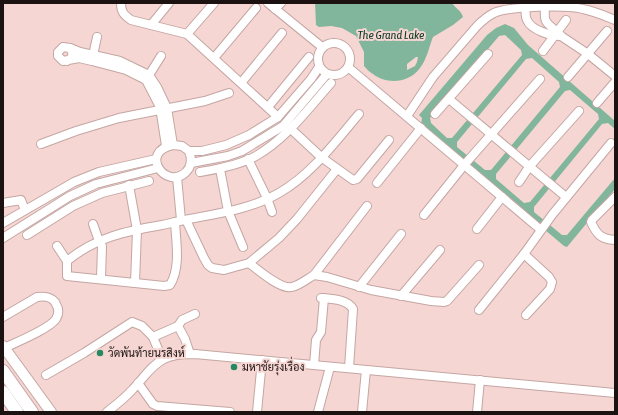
<svg xmlns="http://www.w3.org/2000/svg" width="618" height="415" viewBox="0 0 618 415" font-family="'Asap Condensed',Sarabun,sans-serif">
	<style>
		.water { fill: #82b69c; fill-rule: evenodd }
		.lines { fill: none; stroke-linecap: round; stroke-linejoin: round }
		.minor-casing { stroke: #c4a6a3; stroke-width: 10 }
		.major-casing { stroke: #c4a6a3; stroke-width: 12 }
		.highway-casing { stroke: #c4a6a3; stroke-width: 14 }
		.minor { stroke: #fff; stroke-width: 8 }
		.major { stroke: #fff; stroke-width: 10 }
		.highway { stroke: #fff; stroke-width: 12 }
		.poi-dot { fill: #278963; stroke: #f6d6d3; stroke-width: 1.5 }
		.labels { text-anchor: middle; stroke-width: 4; stroke-linejoin: round; paint-order: stroke }
		.poi-label { font-size: 11px; fill: #1c1211; stroke: #f6d6d3; text-anchor: start }
		.water-label { font-size: 12px; font-style: italic; fill: #093725; stroke: #f6d6d3 }
	</style>
	<rect width="100%" height="100%" fill="#f6d6d3"/>
	<g class="water">
		<path d="M315,3H452C456,9 461,10 463,17L453,25L433,37C429,47 427,59 420,68C409,83 387,85 373,74C369,72 367,69 364,66V52L356,36L342,28L331,26L319,27L316,25ZM416,57H418L417,62L415,66L407,70V64Z"/>
		<path d="M505,24L514,28L528,45L615,121V129L608,123L602,124L534,207V212L562,235H567L615,178V189L567,247L564,246L421,125L422,118L419,115L487,35L496,28ZM505,35L521,50L522,55L452,138H447L431,123L430,118L499,36ZM532,58L559,82L560,87L491,170H485L457,147V142L526,59ZM570,90L598,114L599,119L530,202L524,203L496,179V174L565,91Z"/>
	</g>
	<g class="lines">
		<defs>
			<g id="minor">
				<path d="M121,3C121,12 124,15 131,20L187,34L278,117"/>
				<polyline points="268,3 322,47"/>
				<path d="M525,7C526,11 525,17 527,20C531,30 551,36 561,36"/>
				<path d="M545,7C545,11 544,18 546,21C549,27 557,30 561,36L588,54L615,76"/>
				<polyline points="275,9 281,3"/>
				<polyline points="151,25 169,3"/>
				<polyline points="187,34 214,3"/>
				<circle cx="334" cy="59" r="16"/>
				<polyline points="70,48 80,52 120,61 149,75 157,87 167,108 173,145"/>
				<polyline points="543,51 566,20"/>
				<polyline points="214,58 256,8"/>
				<polyline points="92,60 97,37"/>
				<path d="M67,61C73,58 74,54 70,48L63,47L58,52V56L63,61L79,58L92,61L126,70L146,80L160,107L166,146"/>
				<polyline points="348,67 541,230"/>
				<polyline points="568,77 607,31"/>
				<polyline points="146,80 161,56"/>
				<polyline points="241,83 282,33"/>
				<polyline points="449,99 566,197"/>
				<polyline points="597,103 615,82"/>
				<polyline points="268,107 309,57"/>
				<polyline points="435,114 488,54"/>
				<path d="M407,116L433,77L477,26C482,21 488,16 494,13C510,6 566,5 583,9C594,11 605,16 615,20"/>
				<polyline points="291,129 321,157 353,180 357,179 389,140"/>
				<polyline points="41,144 76,131 119,118 205,101 229,93"/>
				<path d="M173,145L182,146L189,151C192,159 192,166 186,172C166,191 138,152 173,145Z"/>
				<polyline points="189,151 202,151 226,145 249,135 278,117 311,79 319,67"/>
				<polyline points="248,159 267,198 272,212"/>
				<polyline points="191,163 228,156 242,151 283,126 327,74"/>
				<polyline points="220,169 228,211 243,247"/>
				<path d="M200,172C218,169 240,165 256,156C287,138 308,109 331,83"/>
				<polyline points="177,177 181,220"/>
				<polyline points="519,182 529,167 579,111"/>
				<polyline points="377,183 421,128"/>
				<polyline points="129,185 137,230 135,283"/>
				<path d="M615,197L592,220L591,222C597,235 601,239 615,240"/>
				<polyline points="3,203 21,200 25,210"/>
				<polyline points="424,215 465,164 540,79"/>
				<polyline points="186,220 204,258 208,265 212,268 224,270 249,263 279,238 297,219 337,169"/>
				<polyline points="3,223 74,182 99,172 156,159"/>
				<polyline points="93,224 99,241 102,246 101,279"/>
				<polyline points="477,229 502,197"/>
				<polyline points="27,235 73,206 102,193 149,181"/>
				<polyline points="3,238 70,196 96,184 158,168"/>
				<path d="M57,246L67,261V276L164,286L170,285C181,267 176,242 175,222"/>
				<polyline points="524,254 549,277 552,282 550,289 526,315"/>
				<path d="M67,261C96,237 127,231 162,225C168,224 174,222 180,221C213,214 250,210 279,193C312,174 335,142 359,114"/>
				<path d="M249,263C258,270 281,290 292,287C300,285 307,279 314,275L367,206"/>
				<polyline points="314,275 327,277 371,290 431,301 444,302 447,301 479,265"/>
				<polyline points="359,287 401,234"/>
				<polyline points="401,296 440,250"/>
				<path d="M321,298C331,299 347,299 353,309L349,368"/>
				<polyline points="479,310 524,254 552,215 611,143"/>
				<path d="M3,317L37,297C44,296 53,297 56,304C59,309 59,314 56,319C49,329 17,342 4,348"/>
				<polyline points="178,326 182,320 195,314"/>
				<polyline points="153,337 162,359"/>
				<polyline points="314,365 316,340 321,332 324,298"/>
				<polyline points="46,375 84,353 132,322 142,326 153,337 178,326 185,339 190,354"/>
				<polyline points="138,383 153,404 157,406 230,412"/>
				<path d="M107,412C116,405 125,398 133,389C143,379 151,365 164,359C173,354 185,354 195,354L615,393"/>
				<polyline points="257,412 262,360"/>
				<polyline points="318,412 330,367"/>
				<polyline points="362,412 366,370"/>
				<polyline points="477,412 480,380"/>
			</g>
			<polyline id="major" points="3,346 51,412"/>
			<g id="highway">
				<polyline points="3,371 32,412"/>
				<polyline points="3,392 17,412"/>
			</g>
		</defs>
		<use href="#minor" class="minor-casing"/>
		<use href="#major" class="major-casing"/>
		<use href="#highway" class="highway-casing"/>
		<use href="#minor" class="minor"/>
		<use href="#major" class="major"/>
		<use href="#highway" class="highway"/>
	</g>
	<g class="poi-dot">
		<circle cx="100" cy="353" r="4"/>
		<circle cx="234" cy="367" r="4"/>
	</g>
	<g class="labels">
		<g class="poi-label">
			<text x="108" y="357">วัดพันท้ายนรสิงห์</text>
			<text x="242" y="371">มหาชัยรุ่งเรื่อง</text>
		</g>
		<g class="water-label">
			<text x="391" y="39">The Grand Lake</text>
		</g>
	</g>
	<rect width="618" height="415" fill="none" stroke="#1c1211" stroke-width="8"/>
</svg>
